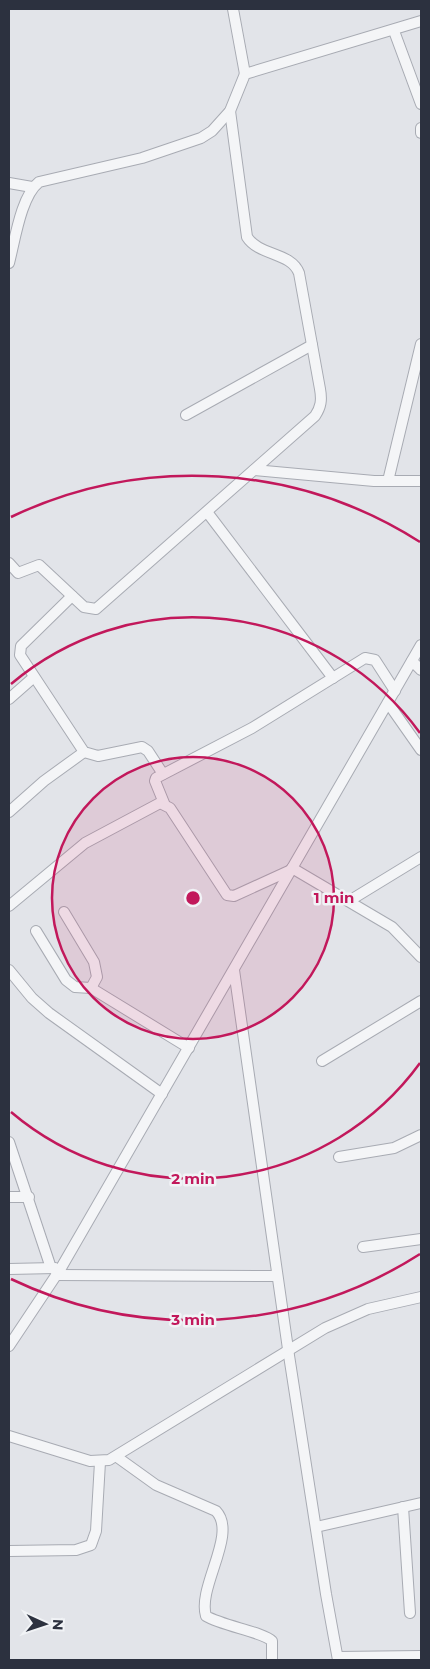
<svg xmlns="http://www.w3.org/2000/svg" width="430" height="1669" viewBox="0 0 430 1669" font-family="Montserrat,sans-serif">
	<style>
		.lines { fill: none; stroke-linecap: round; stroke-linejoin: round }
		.street-casing { stroke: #a8abb3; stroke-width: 12 }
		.street { stroke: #f4f5f7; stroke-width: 10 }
		.ring { fill: none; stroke: #c2185b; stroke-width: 2.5 }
		.centre { fill: #c2185b; stroke: #f1f3f6; stroke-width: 2.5 }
		.ring-label { font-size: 15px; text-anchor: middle; font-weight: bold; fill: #c2185b; stroke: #f1f3f6; stroke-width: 5; stroke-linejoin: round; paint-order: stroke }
	</style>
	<rect width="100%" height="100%" fill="#e2e4e9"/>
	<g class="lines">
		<defs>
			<g id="street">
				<polyline points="233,9 245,74"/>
				<polyline points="394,31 421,104"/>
				<polyline points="421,128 421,133"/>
				<polyline points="9,183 32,187"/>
				<path d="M9,263C15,240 21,196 39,182L142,158L201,138L212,131L230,111L245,74L421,21"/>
				<polyline points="186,415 312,345"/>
				<polyline points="254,470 374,481 421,481"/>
				<polyline points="388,481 421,344"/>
				<polyline points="207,512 333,678"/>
				<path d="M9,563L18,573L39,565L84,607L96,609L315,416C321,407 322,400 320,389L299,273C291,252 259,256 247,237L230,111"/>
				<polyline points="72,596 21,646 20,655 84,752 98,756 142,747 148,751 163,774"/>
				<polyline points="412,661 421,670"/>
				<polyline points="9,699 34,677"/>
				<polyline points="388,703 421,750"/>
				<polyline points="164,803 155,781 156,778 252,728 365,658 375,660 395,691"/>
				<polyline points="9,812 44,781 84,752"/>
				<polyline points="292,868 392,927 421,957"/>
				<polyline points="349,901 421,857"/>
				<polyline points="9,906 85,843 160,803 170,808 227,895 234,896 291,870"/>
				<polyline points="64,912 94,962 97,977 91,988"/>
				<polyline points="36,931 66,980 75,987 91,988 189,1048"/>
				<polyline points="9,970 32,998 49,1013 162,1094"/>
				<polyline points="234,970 288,1349 326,1594 338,1660"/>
				<polyline points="322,1061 421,1001"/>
				<polyline points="9,1142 51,1268"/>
				<polyline points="339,1157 394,1148 421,1135"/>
				<polyline points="9,1197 29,1197"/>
				<polyline points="363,1247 421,1239"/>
				<polyline points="9,1269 55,1268"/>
				<polyline points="56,1275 277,1276"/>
				<polyline points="9,1346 61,1268 421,645"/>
				<polyline points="9,1436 90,1461 109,1460 325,1328 368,1309 421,1297"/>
				<path d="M117,1457L156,1485L216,1511C238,1534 197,1587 206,1616C223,1626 263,1632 272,1641V1660"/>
				<polyline points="403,1507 410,1613"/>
				<polyline points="316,1527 421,1503"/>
				<polyline points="9,1551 76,1550 91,1545 96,1531 100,1462"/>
				<polyline points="338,1657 421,1656"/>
			</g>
		</defs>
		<use href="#street" class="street-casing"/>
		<use href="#street" class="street"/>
	</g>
	<circle cx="193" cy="898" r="141" fill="#c2185b" fill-opacity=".12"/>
	<g class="ring">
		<circle cx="193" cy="898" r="141"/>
		<path d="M420 1063A281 281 0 0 1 11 1112M11 684A281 281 0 0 1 420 733"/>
		<path d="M420 1254A422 422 0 0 1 11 1279M11 517A422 422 0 0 1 420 542"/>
	</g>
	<circle cx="193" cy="898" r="8" class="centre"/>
	<g class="ring-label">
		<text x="334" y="903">1 min</text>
		<text x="193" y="1184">2 min</text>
		<text x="193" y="1325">3 min</text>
	</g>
	<rect width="430" height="1669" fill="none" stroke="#2c313f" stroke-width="20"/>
	<g transform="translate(45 1624) rotate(93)" stroke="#f1f3f6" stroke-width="4" paint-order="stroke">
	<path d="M0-4L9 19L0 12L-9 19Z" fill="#2c313f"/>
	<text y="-8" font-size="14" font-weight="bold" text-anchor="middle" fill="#2c313f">N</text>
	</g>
</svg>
